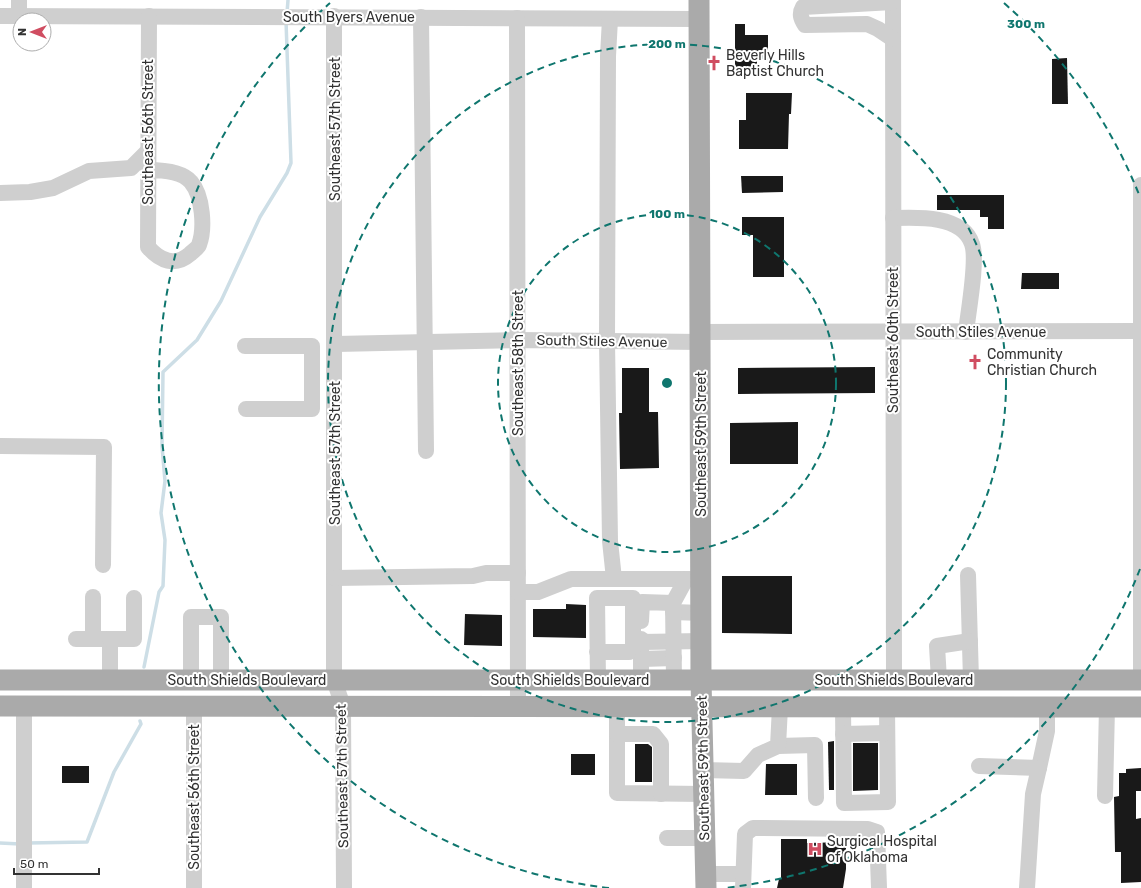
<svg xmlns="http://www.w3.org/2000/svg" width="1141" height="888" viewBox="0 0 1141 888" font-family="Rubik,sans-serif">
	<style>
		.lines { fill: none; stroke-linecap: round; stroke-linejoin: round }
		.stream { stroke: #cddee6; stroke-width: 3.5 }
		.building { fill: #191919 }
		.minor { stroke: #cfcfcf; stroke-width: 16 }
		.major { stroke: #aaa; stroke-width: 21 }
		.ring { fill: none; stroke: #0f766e; stroke-width: 2; stroke-dasharray: 7 5 }
		.labels { text-anchor: middle; stroke-width: 4; stroke-linejoin: round; paint-order: stroke }
		.street-label { font-size: 14px; fill: #323232; stroke: #fff }
		.poi-label { font-size: 14px; fill: #323232; stroke: #fff; text-anchor: start }
		.centre { fill: #0f766e; stroke: #fff; stroke-width: 2 }
		.ring-label { font-size: 12px; text-anchor: middle; font-weight: bold; fill: #0f766e; stroke: #fff; stroke-width: 4; stroke-linejoin: round; paint-order: stroke }
	</style>
	<rect width="100%" height="100%" fill="#fff"/>
	<g class="lines">
		<g class="stream">
			<polyline points="287,13 288,0"/>
			<polyline points="144,667 159,592 163,586 165,540 161,513 165,481 162,446 163,372 197,340 221,301 260,217 287,173 291,163 286,21"/>
			<polyline points="0,843 20,844"/>
			<polyline points="28,843 87,842 114,772 141,724 140,721"/>
		</g>
	</g>
	<g class="building">
		<polygon points="735,24 745,24 745,35 768,35 768,57 757,57 757,67 735,67"/>
		<polygon points="1067,58 1068,104 1052,104 1052,59"/>
		<polygon points="746,93 792,93 791,114 789,114 788,149 739,149 739,120 746,120"/>
		<polygon points="741,176 783,176 783,192 742,193"/>
		<polygon points="937,195 1004,195 1004,229 988,229 988,217 980,217 980,210 937,210"/>
		<polygon points="742,217 784,217 784,277 753,277 753,235 742,235"/>
		<polygon points="1022,273 1059,273 1059,289 1021,289"/>
		<polygon points="875,367 875,393 738,394 738,368"/>
		<polygon points="622,368 649,368 649,412 658,412 659,468 620,469 619,413 622,413"/>
		<polygon points="798,422 798,464 730,464 730,423"/>
		<polygon points="722,576 792,576 792,634 722,633"/>
		<polygon points="566,604 586,605 586,638 533,637 533,609 566,609"/>
		<polygon points="465,614 502,615 502,646 464,645"/>
		<polygon points="834,741 834,790 829,790 828,742"/>
		<polygon points="853,743 878,743 878,790 853,791"/>
		<polygon points="635,744 648,744 652,747 652,782 635,782"/>
		<rect x="571" y="754" width="24" height="21"/>
		<polygon points="766,764 797,764 797,795 765,795"/>
		<rect x="62" y="766" width="27" height="17"/>
		<polygon points="1141,768 1141,791 1136,791 1136,819 1141,818 1141,882 1121,883 1121,852 1115,852 1114,797 1119,796 1119,773 1126,773 1126,769"/>
		<polygon points="781,839 807,839 807,843 846,842 846,869 843,888 777,888 779,879 781,879"/>
	</g>
	<g class="lines">
		<g class="minor">
			<polyline points="893,0 894,680"/>
			<path d="M893,2L803,7C799,14 801,19 805,25L867,24L878,29L893,39"/>
			<polyline points="0,16 699,19"/>
			<polyline points="19,16 19,0"/>
			<polyline points="334,16 334,680 343,706 344,888"/>
			<polyline points="421,17 426,451"/>
			<polyline points="517,18 518,707"/>
			<polyline points="610,19 608,56 607,341 610,541 614,579"/>
			<path d="M148,170C161,170 182,171 191,182C203,196 205,229 199,245C198,248 193,251 190,254C175,267 160,261 148,247L149,16"/>
			<polyline points="0,193 30,192 53,188 89,171 131,168 148,151"/>
			<path d="M893,218C917,217 963,215 972,244C978,260 968,313 966,332"/>
			<polyline points="701,332 1141,331"/>
			<polyline points="336,344 518,340 701,342"/>
			<polyline points="245,346 312,346 312,409 246,409"/>
			<polyline points="0,446 104,447 103,565"/>
			<polyline points="968,575 971,680"/>
			<polyline points="334,578 473,576 486,573 518,573"/>
			<polyline points="518,592 538,592 571,579 702,579"/>
			<polyline points="93,597 93,639"/>
			<polyline points="673,612 702,613"/>
			<polyline points="641,621 642,602 673,603"/>
			<polyline points="76,639 110,639 110,680"/>
			<polyline points="110,639 134,639 134,598"/>
			<polyline points="641,639 641,680"/>
			<polyline points="641,642 702,641"/>
			<polyline points="597,652 629,652 633,649 633,598 597,598 598,681"/>
			<polyline points="642,659 674,658"/>
			<polyline points="191,680 191,617 221,617 221,680"/>
			<polyline points="674,680 673,603 686,579"/>
			<polyline points="939,680 937,646 970,641"/>
			<polyline points="1141,680 1141,185"/>
			<polyline points="24,706 24,888"/>
			<polyline points="194,707 194,888"/>
			<polyline points="617,707 617,793 704,794"/>
			<polyline points="843,707 844,803 888,802 887,707"/>
			<polyline points="617,734 653,734 661,744 661,794"/>
			<polyline points="843,734 887,733"/>
			<polyline points="778,746 815,745 816,798"/>
			<polyline points="979,766 1039,768 1047,731 1047,707"/>
			<polyline points="703,770 744,771 758,755 778,746 780,707"/>
			<polyline points="1105,796 1107,707"/>
			<polyline points="667,838 704,838"/>
			<polyline points="705,874 743,874"/>
			<polyline points="743,888 745,834 753,828 868,829 877,832 879,888"/>
			<polyline points="1027,888 1033,794 1039,768"/>
		</g>
		<g class="major">
			<polyline points="699,0 701,680 706,888"/>
			<polyline points="0,680 1141,680"/>
			<polyline points="0,706 1141,707"/>
		</g>
	</g>
	<g class="ring">
		<circle cx="667" cy="383" r="169"/>
		<circle cx="667" cy="383" r="339"/>
		<path d="M1140 569A508 508 0 0 1 725 888M609 888A508 508 0 0 1 330 3M1004 3A508 508 0 0 1 1140 197"/>
	</g>
	<defs>
		<symbol id="church-bare" viewBox="-9 -9 18 18"><path d="M-1.2-6h2.4v3.5h3.3v2.4h-3.3V6h-2.4V-.1h-3.3v-2.4h3.3Z" fill="#d04d61" stroke="#fff" stroke-width="2.5" paint-order="stroke"/></symbol>
		<symbol id="hospital-bare" viewBox="-9 -9 18 18"><path d="M-5-5h3v3.5h4V-5h3V5h-3V1.5h-4V5h-3Z" fill="#d04d61" stroke="#fff" stroke-width="2.5" paint-order="stroke"/></symbol>
	</defs>
	<g fill-rule="evenodd">
		<use href="#church-bare" x="703" y="52" width="22" height="22"/>
		<use href="#church-bare" x="964" y="351" width="22" height="22"/>
		<use href="#hospital-bare" x="804" y="838" width="22" height="22"/>
	</g>
	<g class="labels">
		<g class="street-label">
			<text x="349" y="22">South Byers Avenue</text>
			<text transform="translate(335 129) rotate(-90)" y="5">Southeast 57th Street</text>
			<text transform="translate(148 132) rotate(-90)" y="5">Southeast 56th Street</text>
			<text x="981" y="337">South Stiles Avenue</text>
			<text transform="translate(893 340) rotate(-90)" y="5">Southeast 60th Street</text>
			<text transform="translate(602 341) rotate(1)" y="5">South Stiles Avenue</text>
			<text transform="translate(518 363) rotate(-90)" y="5">Southeast 58th Street</text>
			<text transform="translate(701 444) rotate(-90)" y="5">Southeast 59th Street</text>
			<text transform="translate(335 453) rotate(-90)" y="5">Southeast 57th Street</text>
			<text x="247" y="685">South Shields Boulevard</text>
			<text x="570" y="685">South Shields Boulevard</text>
			<text x="894" y="685">South Shields Boulevard</text>
			<text transform="translate(703 768) rotate(-91)" y="5">Southeast 59th Street</text>
			<text transform="translate(342 776) rotate(-91)" y="5">Southeast 57th Street</text>
			<text transform="translate(194 797) rotate(-90)" y="5">Southeast 56th Street</text>
		</g>
		<g class="poi-label">
			<text x="726" y="60">Beverly Hills<tspan x="726" dy="16">Baptist Church</tspan></text>
			<text x="987" y="359">Community<tspan x="987" dy="16">Christian Church</tspan></text>
			<text x="827" y="846">Surgical Hospital<tspan x="827" dy="16">of Oklahoma</tspan></text>
		</g>
	</g>
	<circle cx="667" cy="383" r="6" class="centre"/>
	<g class="ring-label">
		<text x="1026" y="28">300 m</text>
		<text x="667" y="48">200 m</text>
		<text x="667" y="218">100 m</text>
	</g>
	<g transform="translate(32 32) rotate(270)"><circle r="19" fill="#ffffff" stroke="#adadad"/>
	<path d="M0-3L7 15L0 10L-7 15Z" fill="#d04d61"/>
	<text y="-6" font-size="11" font-weight="bold" text-anchor="middle" fill="#323232">N</text>
	</g>
	<path d="M14 868v6h85v-6" fill="none" stroke="#323232" stroke-width="2"/>
	<text x="20" y="868" font-size="12" fill="#323232" stroke="#ffffff" stroke-width="3" paint-order="stroke">50 m</text>
</svg>
